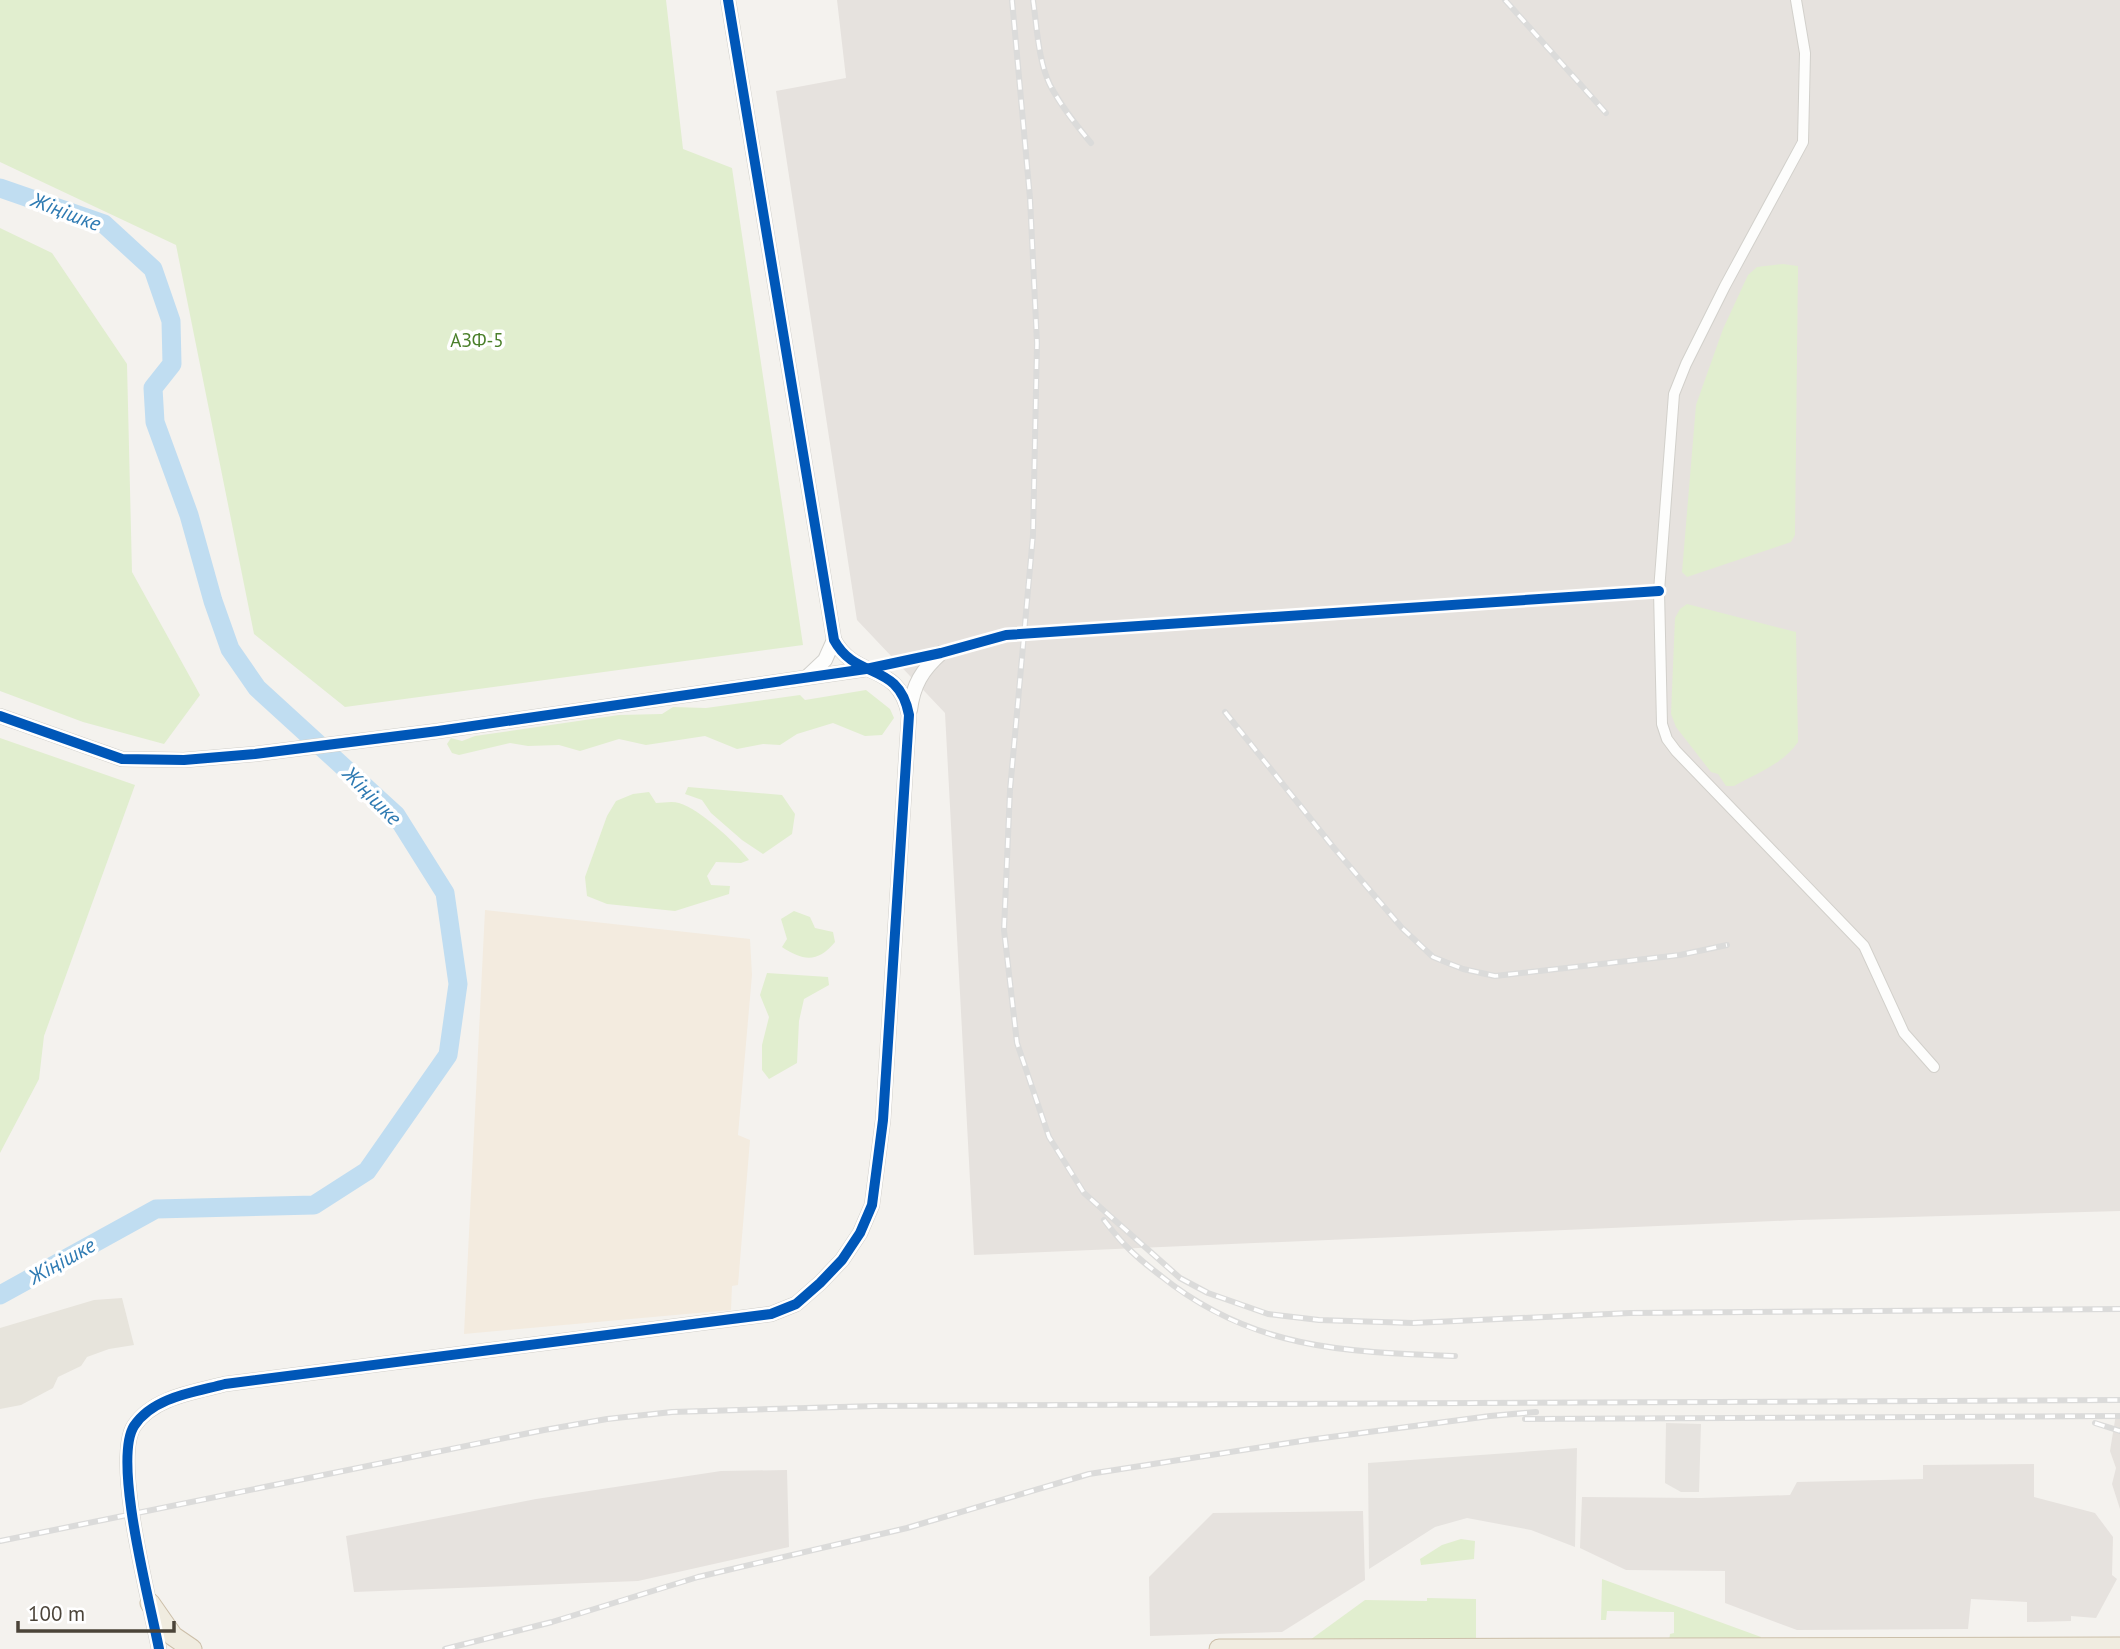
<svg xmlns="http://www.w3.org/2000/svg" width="2120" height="1649" viewBox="0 0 2120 1649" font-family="'PT Sans',sans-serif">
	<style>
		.residential { fill: #e7e4dc }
		.commercial { fill: #f3ebdf }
		.industrial { fill: #e6e2de }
		.green { fill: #e1eecf }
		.parking { fill: #e6e3df }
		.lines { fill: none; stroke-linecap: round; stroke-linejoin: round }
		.river { stroke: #c0ddf1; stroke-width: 19 }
		.minor-casing { stroke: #d2d0cb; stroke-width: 12 }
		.tertiary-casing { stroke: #d2d0cb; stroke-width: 16 }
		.trunk-casing { stroke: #ccbfa9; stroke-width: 21 }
		.minor { stroke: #fdfdfc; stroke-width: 10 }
		.tertiary { stroke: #fdfdfc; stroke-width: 14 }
		.trunk { stroke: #f0ece0; stroke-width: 19 }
		.rail-casing { stroke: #dbdbda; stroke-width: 6 }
		.rail { stroke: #fff; stroke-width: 3.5; stroke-dasharray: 10; stroke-linecap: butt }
		.cycleway-casing { stroke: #fff; stroke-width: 15 }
		.cycleway { stroke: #0057b8; stroke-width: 10 }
		.labels { text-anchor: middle; stroke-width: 7; stroke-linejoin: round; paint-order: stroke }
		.park-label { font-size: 19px; fill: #4a7f2a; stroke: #fff }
		.water-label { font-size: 21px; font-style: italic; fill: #2e7ab2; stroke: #fff }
	</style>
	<rect width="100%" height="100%" fill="#f4f2ee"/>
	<polygon class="residential" points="122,1298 134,1345 109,1349 87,1357 81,1366 58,1377 53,1388 21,1405 0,1409 0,1328 94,1300"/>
	<polygon class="commercial" points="485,910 750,939 752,975 738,1135 750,1140 738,1285 732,1286 731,1310 464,1334"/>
	<g class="industrial">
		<polygon points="837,0 2120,0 2120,1211 1799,1220 974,1255 945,713 857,620 776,91 846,78"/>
		<polygon points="2116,1414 2120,1414 2120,1509 2112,1484 2116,1468 2110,1451"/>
		<polygon points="2034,1464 2034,1497 2095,1513 2113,1537 2112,1575 2117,1579 2096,1618 2071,1616 2071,1621 2027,1622 2027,1602 1971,1599 1968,1629 1797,1630 1725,1603 1725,1571 1626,1570 1580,1548 1582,1497 1701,1498 1790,1495 1797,1482 1923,1479 1923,1465"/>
		<polygon points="787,1470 789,1547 638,1581 354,1592 346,1536 536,1499 721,1471"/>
		<polygon points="1363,1511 1365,1580 1282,1632 1150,1636 1149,1577 1213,1513"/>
	</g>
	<g class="green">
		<polygon points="0,0 666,0 683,149 732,168 803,645 345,707 254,634 176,245 0,162"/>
		<polygon points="0,228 52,253 127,364 132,572 200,695 164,744 83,722 0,691"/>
		<polygon points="1783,264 1798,266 1795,535 1791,542 1687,577 1682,572 1696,405 1723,329 1748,275 1757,267"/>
		<path d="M1687,604L1796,632L1798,742C1783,764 1757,773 1734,786H1726L1718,774L1711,772L1676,727L1671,714L1675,618L1680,609Z"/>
		<polygon points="866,690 890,709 894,718 882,735 865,736 833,723 797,734 780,745 763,744 737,749 705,736 646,745 619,739 580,751 559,745 528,746 510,743 459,755 452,753 447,744 451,738 462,741 475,736 619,715 662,714 673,707 706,708 800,695 805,700"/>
		<polygon points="0,738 135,785 44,1036 39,1079 0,1153"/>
		<polygon points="688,787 782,795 795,814 792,834 763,854 742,840 711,813 702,800 685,794"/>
		<path d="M649,792L656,803C663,803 672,801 679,803C700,809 736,843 749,860L741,863L716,862L707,876L711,885L730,886L729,894L675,911L607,904L587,896L585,877L607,816L616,801L633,794Z"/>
		<path d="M794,911L810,917L815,928L833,932L835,942C818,963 803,961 782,947L787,939L781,919Z"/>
		<polygon points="767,973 828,977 829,985 804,999 799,1021 797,1063 769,1079 762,1070 762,1045 769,1017 760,995"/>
		<polygon points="1461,1539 1475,1541 1474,1559 1421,1565 1420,1559 1442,1545"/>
		<polygon points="1602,1579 1761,1637 1760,1641 1669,1641 1670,1634 1674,1633 1674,1612 1607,1611 1606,1620 1601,1620"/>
		<polygon points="1427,1598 1476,1599 1476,1641 1310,1640 1365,1600 1427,1601"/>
	</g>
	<g class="parking">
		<polygon points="1666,1423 1701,1424 1699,1492 1681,1492 1665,1483"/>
		<polygon points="1577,1448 1575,1547 1531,1530 1467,1518 1435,1527 1369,1569 1368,1463"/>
	</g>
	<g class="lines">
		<polyline class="river" points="0,188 104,224 153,269 171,321 172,364 153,388 155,422 189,515 213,601 230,649 257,688 396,815 445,893 458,984 448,1055 367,1171 314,1205 156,1209 0,1295"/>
		<defs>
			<g id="minor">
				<polyline points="1796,0 1805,53 1803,142 1725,286 1686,364 1674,394 1659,591 1662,724 1667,739 1676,751 1864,946 1904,1033 1934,1067"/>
				<polyline points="866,669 941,653 1006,635 1659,591"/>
			</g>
			<g id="tertiary">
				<polyline points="807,677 825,660 834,640"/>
				<path d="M910,710C913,685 922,670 941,653"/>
				<polyline points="0,716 122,759 184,760 255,754 438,731 866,669"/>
				<path d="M159,1649C151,1606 112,1461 134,1426C153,1397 195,1392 225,1384L771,1314L796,1304L820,1283L842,1260L860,1233L872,1205L883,1120L909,715C899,661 856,681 834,640L728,0"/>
			</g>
			<g id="trunk">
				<polyline points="150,1603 173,1636 192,1649"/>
				<polyline points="1219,1649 2120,1647"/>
			</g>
		</defs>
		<use href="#minor" class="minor-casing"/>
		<use href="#tertiary" class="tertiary-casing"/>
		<use href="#trunk" class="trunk-casing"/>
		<use href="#minor" class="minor"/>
		<use href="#tertiary" class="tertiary"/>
		<use href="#trunk" class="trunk"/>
		<defs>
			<g id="rail">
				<polyline points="1012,0 1030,198 1037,343 1033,535 1010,790 1004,930 1017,1043 1049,1137 1084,1193 1180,1278 1208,1293 1268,1314 1319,1320 1413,1323 1630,1313 2120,1309"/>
				<path d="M1033,0C1037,27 1038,60 1050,85C1061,106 1076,125 1091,143"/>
				<polyline points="1505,0 1606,113"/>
				<polyline points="1225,712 1334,848 1402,928 1433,957 1463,969 1495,976 1680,955 1727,945"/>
				<path d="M1104,1220C1123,1245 1136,1257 1161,1276C1252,1349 1343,1352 1455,1356"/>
				<polyline points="1525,1419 2120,1416"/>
				<polyline points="2095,1423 2120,1431"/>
				<polyline points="0,1541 544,1430 607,1419 672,1412 875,1406 2120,1400"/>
				<polyline points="445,1649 552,1622 698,1577 907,1528 1089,1474 1308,1440 1490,1416 1536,1412"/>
			</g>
		</defs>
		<use href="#rail" class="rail-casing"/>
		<use href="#rail" class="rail"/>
		<defs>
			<g id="cycleway">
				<polyline points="0,716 122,759 184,760 255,754 438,731 866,669 941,653 1006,635 1659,591"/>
				<path d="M159,1649C151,1606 112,1461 134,1426C153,1397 195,1392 225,1384L771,1314L796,1304L820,1283L842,1260L860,1233L872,1205L883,1120L909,715C899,661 856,681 834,640L728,0"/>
			</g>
		</defs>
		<use href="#cycleway" class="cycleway-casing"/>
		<use href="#cycleway" class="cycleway"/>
	</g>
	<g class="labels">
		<g class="park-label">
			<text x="477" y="347">АЗФ-5</text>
		</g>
		<g class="water-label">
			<text transform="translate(66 212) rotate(21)" y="7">Жіңішке</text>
			<text transform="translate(372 796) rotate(45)" y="7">Жіңішке</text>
			<text transform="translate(62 1261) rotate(-29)" y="7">Жіңішке</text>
		</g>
	</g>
	<path d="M18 1621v10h156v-10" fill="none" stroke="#4b4439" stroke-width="3.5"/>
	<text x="28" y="1621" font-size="21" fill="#4b4439" stroke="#ffffff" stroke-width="5" paint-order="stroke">100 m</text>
</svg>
